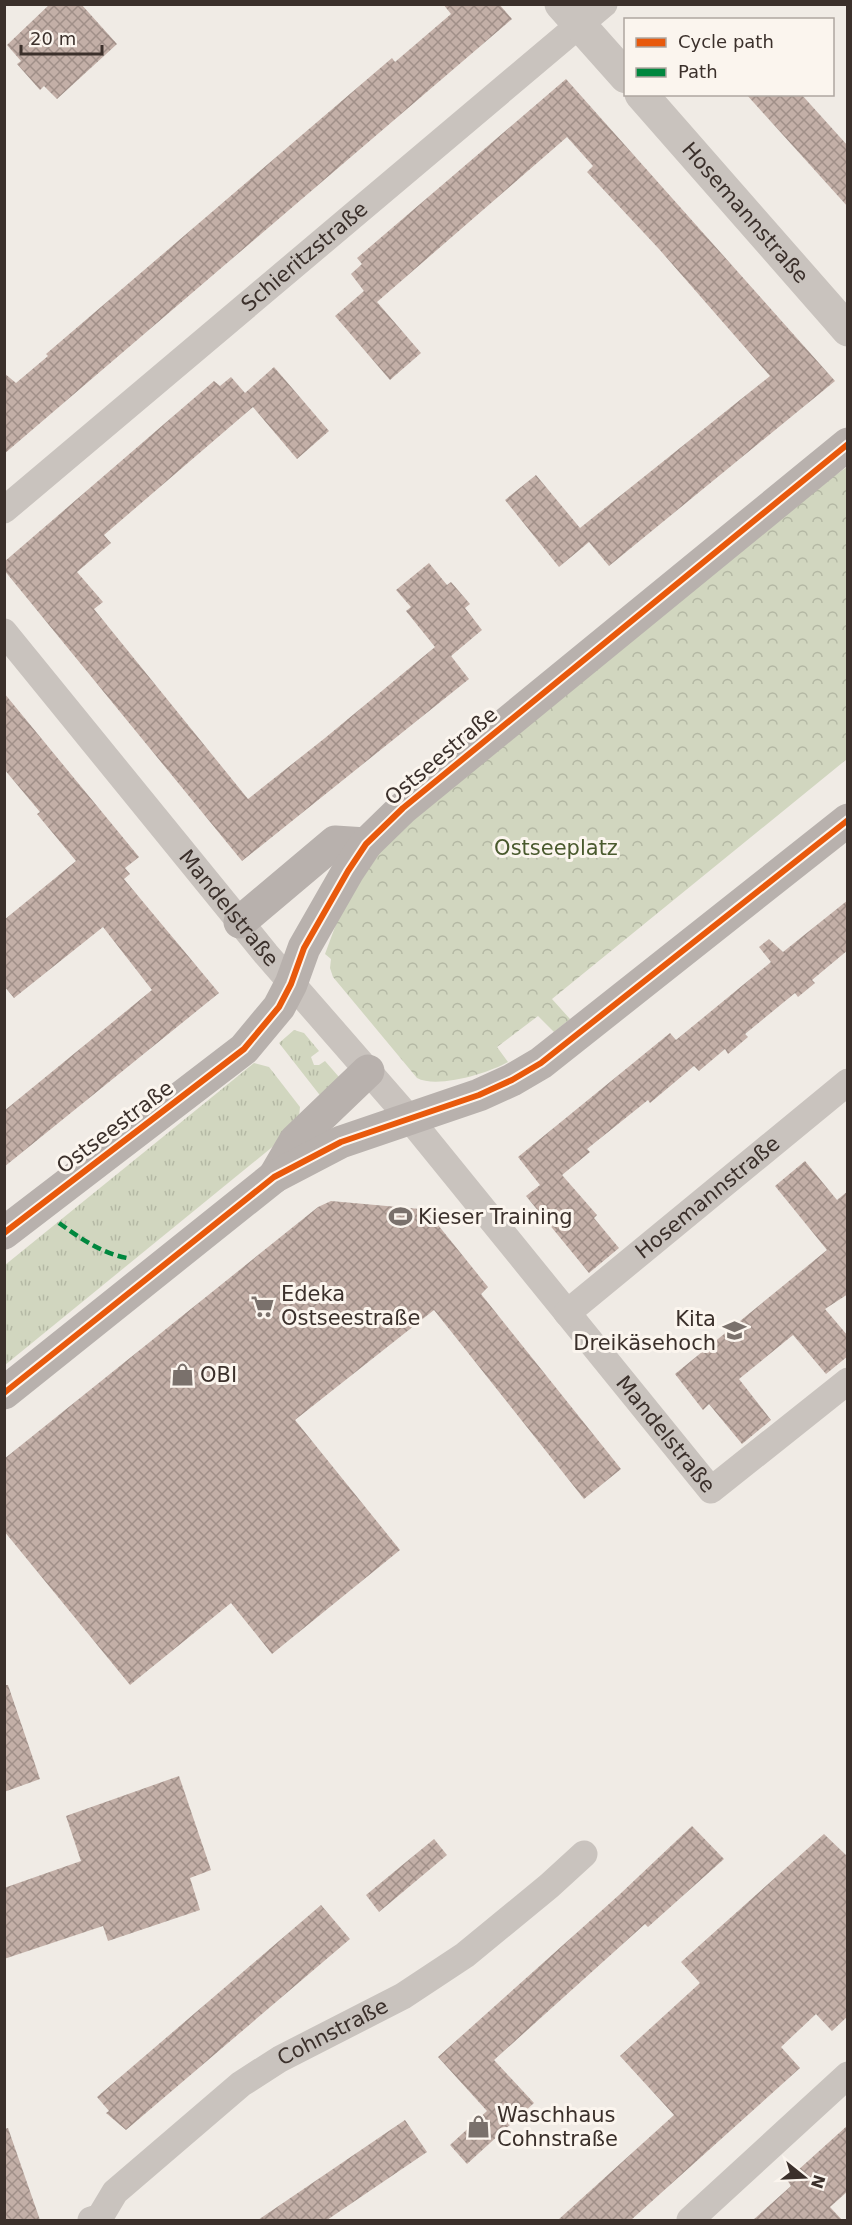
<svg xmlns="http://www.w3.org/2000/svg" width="852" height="2225" viewBox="0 0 852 2225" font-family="'DejaVu Sans',sans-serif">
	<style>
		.grass { fill: url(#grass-tufts) }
		.park { fill: url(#park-crowns) }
		.building { fill: url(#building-cross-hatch) }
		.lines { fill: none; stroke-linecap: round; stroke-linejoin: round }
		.minor { stroke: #c9c3be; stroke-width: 27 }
		.tertiary { stroke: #c9c3be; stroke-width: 33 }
		.primary { stroke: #b8b1ad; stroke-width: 33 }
		.quiet { stroke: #00873e; stroke-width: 4.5; stroke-dasharray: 9 4.5; stroke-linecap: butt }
		.cycleway-casing { stroke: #fbf5ee; stroke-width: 10 }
		.cycleway { stroke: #e8590c; stroke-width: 6 }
		.labels { text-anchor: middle; stroke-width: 6; stroke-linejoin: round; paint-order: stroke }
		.street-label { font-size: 21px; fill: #3b302b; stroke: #fbf5ee }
		.park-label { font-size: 21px; fill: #4a5a2e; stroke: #fbf5ee }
		.poi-label { font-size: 21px; fill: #3b302b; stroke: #fbf5ee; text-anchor: start }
	</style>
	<defs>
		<pattern id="grass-tufts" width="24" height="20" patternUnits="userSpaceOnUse" patternTransform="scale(1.5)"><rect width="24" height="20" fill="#d1d6bf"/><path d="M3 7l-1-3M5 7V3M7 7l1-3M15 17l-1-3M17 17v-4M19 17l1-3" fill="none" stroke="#b4b8a4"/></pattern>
		<pattern id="park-crowns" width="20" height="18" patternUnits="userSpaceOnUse" patternTransform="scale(1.5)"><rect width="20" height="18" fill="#d1d6bf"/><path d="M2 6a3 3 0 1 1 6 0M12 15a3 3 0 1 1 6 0" fill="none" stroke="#b4b8a4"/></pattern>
		<pattern id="building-cross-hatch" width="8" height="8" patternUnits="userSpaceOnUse" patternTransform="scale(1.5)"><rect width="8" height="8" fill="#c3afa7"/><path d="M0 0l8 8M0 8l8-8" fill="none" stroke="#a08f88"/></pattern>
	</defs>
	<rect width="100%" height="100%" fill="#f0ebe5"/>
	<g class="grass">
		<polygon points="294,1030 304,1033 319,1051 311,1057 314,1065 319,1065 325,1061 339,1077 326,1103 279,1043"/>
		<polygon points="254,1063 269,1067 300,1107 298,1126 5,1365 5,1265"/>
	</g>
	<path class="park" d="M847,467V759L552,999L570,1019L554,1032L538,1016L497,1047L508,1062C489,1073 437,1089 417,1078L333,977L330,968L331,959L325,954L342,908L384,846L416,815L834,476Z"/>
	<g class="building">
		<polygon points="50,4 81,4 117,44 57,99 44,86 40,90 17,64 21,61 7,45"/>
		<polygon points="443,4 499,4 512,19 4,454 4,373 16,383 48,356 46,354 392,58 395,62 451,14"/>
		<polygon points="566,79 835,381 609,566 589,542 559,567 505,500 536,475 580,528 770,376 659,249 587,172 593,166 567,137 377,302 421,353 390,380 335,316 364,291 351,274 362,264 357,258"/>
		<polygon points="746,94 801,94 848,146 848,207"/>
		<polygon points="274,367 329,431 297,459 253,407 104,535 111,543 77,572 103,602 94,609 248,799 325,738 435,647 406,611 411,607 396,590 429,563 447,585 451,582 470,604 465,608 482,630 451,656 469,679 242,861 4,570 4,562 214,381 220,386 231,377 245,393"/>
		<polygon points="4,693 139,857 125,868 130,874 124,879 219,993 4,1167 4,1111 152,990 103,927 14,998 4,986 4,920 76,861 37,814 40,812 4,769"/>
		<polygon points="848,900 848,950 812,980 815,983 798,997 795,993 745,1034 748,1037 728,1054 725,1049 699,1071 694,1066 650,1103 648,1100 587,1149 590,1152 562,1175 597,1215 594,1218 619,1248 589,1273 526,1196 540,1185 518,1157 670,1033 676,1040 771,962 759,947 769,939 783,952"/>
		<polygon points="805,1161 837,1200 848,1191 848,1294 825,1309 848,1336 848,1356 826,1374 793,1335 739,1379 771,1420 742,1444 709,1404 703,1410 675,1374 827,1250 775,1186"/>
		<polygon points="331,1201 420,1209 430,1215 488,1287 481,1294 621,1469 584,1499 434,1310 295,1420 400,1550 272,1654 231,1603 130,1685 4,1531 4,1459 318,1207"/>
		<polygon points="4,1685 8,1685 40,1779 4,1792"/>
		<polygon points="179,1776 211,1870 190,1878 200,1910 108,1941 103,1926 4,1959 4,1888 81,1861 66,1816"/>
		<polygon points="692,1826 724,1859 648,1927 645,1924 494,2060 534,2103 467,2164 450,2145 487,2111 438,2057 619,1895"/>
		<polygon points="824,1834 848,1857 848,2016 832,2031 816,2014 781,2047 800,2068 631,2220 558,2220 674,2115 620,2056 700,1983 681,1962"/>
		<polygon points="434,1839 447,1855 379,1912 366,1895"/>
		<polygon points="321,1905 350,1939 126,2130 106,2113 109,2111 97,2097"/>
		<polygon points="405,2120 427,2152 327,2220 258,2220"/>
		<polygon points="848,2125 848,2191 830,2207 842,2220 753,2220 791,2186 787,2180"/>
		<polygon points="8,2128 40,2220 4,2220 4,2129"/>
	</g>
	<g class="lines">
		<g class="minor">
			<path id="s1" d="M4,510L604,4"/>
			<path id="s2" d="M4,632L266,954L409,1118L711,1490L848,1381"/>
			<path id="s3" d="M567,1313L848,1082"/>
			<path id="s4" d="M91,2220L100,2217L115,2192L241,2084L280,2059L403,1996L465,1955L549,1886L584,1854"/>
			<polyline points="690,2220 848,2075"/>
		</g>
		<g class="tertiary">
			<polyline points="561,4 626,77"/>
			<path id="s5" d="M641,94L848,330"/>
		</g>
		<g class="primary">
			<polyline points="240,922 335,842 366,844"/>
			<polyline points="274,1177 295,1141 368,1071"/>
			<polyline points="4,1233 244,1049 279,1007 291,984 304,948 348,871 366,844 403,808 848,444"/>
			<polyline points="4,1393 274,1177 341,1142 479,1095 512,1080 541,1063 848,820"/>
		</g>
		<path class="quiet" d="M59,1223C80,1238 101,1253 127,1258"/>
		<defs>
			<g id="cycleway">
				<polyline points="4,1233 244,1049 279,1007 291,984 304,948 348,871 366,844 403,808 848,444"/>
				<polyline points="4,1393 274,1177 341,1142 479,1095 512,1080 541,1063 848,820"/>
			</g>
		</defs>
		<use href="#cycleway" class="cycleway-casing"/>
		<use href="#cycleway" class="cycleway"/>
	</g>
	<defs>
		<symbol id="stadium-bare" viewBox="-9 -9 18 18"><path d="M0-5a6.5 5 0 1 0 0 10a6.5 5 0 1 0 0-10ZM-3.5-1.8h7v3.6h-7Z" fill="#7a716c" stroke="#fbf5ee" stroke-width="2.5" paint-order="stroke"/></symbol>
		<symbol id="supermarket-bare" viewBox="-9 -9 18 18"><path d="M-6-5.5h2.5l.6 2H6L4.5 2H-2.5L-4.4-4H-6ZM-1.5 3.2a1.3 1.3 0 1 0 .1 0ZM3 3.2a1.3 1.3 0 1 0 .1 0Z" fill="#7a716c" stroke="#fbf5ee" stroke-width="2.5" paint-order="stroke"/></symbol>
		<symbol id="school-bare" viewBox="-9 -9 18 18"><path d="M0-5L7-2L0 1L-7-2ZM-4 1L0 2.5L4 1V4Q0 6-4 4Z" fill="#7a716c" stroke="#fbf5ee" stroke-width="2.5" paint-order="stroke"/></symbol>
		<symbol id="shop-bare" viewBox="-9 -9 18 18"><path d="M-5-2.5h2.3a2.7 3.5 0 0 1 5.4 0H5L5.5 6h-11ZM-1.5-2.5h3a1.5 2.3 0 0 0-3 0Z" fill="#7a716c" stroke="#fbf5ee" stroke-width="2.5" paint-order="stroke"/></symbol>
	</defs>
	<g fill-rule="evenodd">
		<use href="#stadium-bare" x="384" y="1200" width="33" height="33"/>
		<use href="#supermarket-bare" x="246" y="1290" width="33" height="33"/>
		<use href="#school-bare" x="718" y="1314" width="33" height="33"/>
		<use href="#shop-bare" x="166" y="1358" width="33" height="33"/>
		<use href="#shop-bare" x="462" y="2110" width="33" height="33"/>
	</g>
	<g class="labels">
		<g class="street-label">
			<text dy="7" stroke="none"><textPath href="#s5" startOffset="158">Hosemannstraße</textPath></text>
			<text dy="7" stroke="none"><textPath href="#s1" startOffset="393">Schieritzstraße</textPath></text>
			<text transform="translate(441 756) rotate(-40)" y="7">Ostseestraße</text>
			<text dy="7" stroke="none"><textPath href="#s2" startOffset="356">Mandelstraße</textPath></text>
			<text transform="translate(115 1127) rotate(-37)" y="7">Ostseestraße</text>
			<text dy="7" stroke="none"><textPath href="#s3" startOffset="182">Hosemannstraße</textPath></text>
			<text dy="7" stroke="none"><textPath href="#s2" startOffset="1040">Mandelstraße</textPath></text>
			<text dy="7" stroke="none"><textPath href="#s4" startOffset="310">Cohnstraße</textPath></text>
		</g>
		<g class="park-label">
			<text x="556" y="855">Ostseeplatz</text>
		</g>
		<g class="poi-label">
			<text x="418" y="1224">Kieser Training</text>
			<text x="281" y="1301">Edeka<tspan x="281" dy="24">Ostseestraße</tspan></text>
			<text x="716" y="1326" text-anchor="end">Kita<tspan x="716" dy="24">Dreikäsehoch</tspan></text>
			<text x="200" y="1382">OBI</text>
			<text x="497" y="2122">Waschhaus<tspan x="497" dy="24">Cohnstraße</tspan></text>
		</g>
	</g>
	<rect width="852" height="2225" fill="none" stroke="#3b302b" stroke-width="12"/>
	<rect x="624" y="18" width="210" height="78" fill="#fbf5ee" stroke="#aea6a0" stroke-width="1.5"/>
	<rect x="636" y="38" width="30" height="9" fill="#e8590c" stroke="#aea6a0" stroke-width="1.5"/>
	<text x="678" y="48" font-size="18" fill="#3b302b">Cycle path</text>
	<rect x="636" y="68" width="30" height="9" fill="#00873e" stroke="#aea6a0" stroke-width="1.5"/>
	<text x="678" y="78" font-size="18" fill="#3b302b">Path</text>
	<g transform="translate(804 2177) rotate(108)" stroke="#fbf5ee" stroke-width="4.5" paint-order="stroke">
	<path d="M0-4.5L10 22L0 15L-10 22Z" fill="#3b302b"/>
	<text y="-9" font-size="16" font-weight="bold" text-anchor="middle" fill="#3b302b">N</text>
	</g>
	<path d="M21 45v9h81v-9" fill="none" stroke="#3b302b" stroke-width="3"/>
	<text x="30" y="45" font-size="18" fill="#3b302b" stroke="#fbf5ee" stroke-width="4.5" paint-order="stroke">20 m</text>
</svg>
